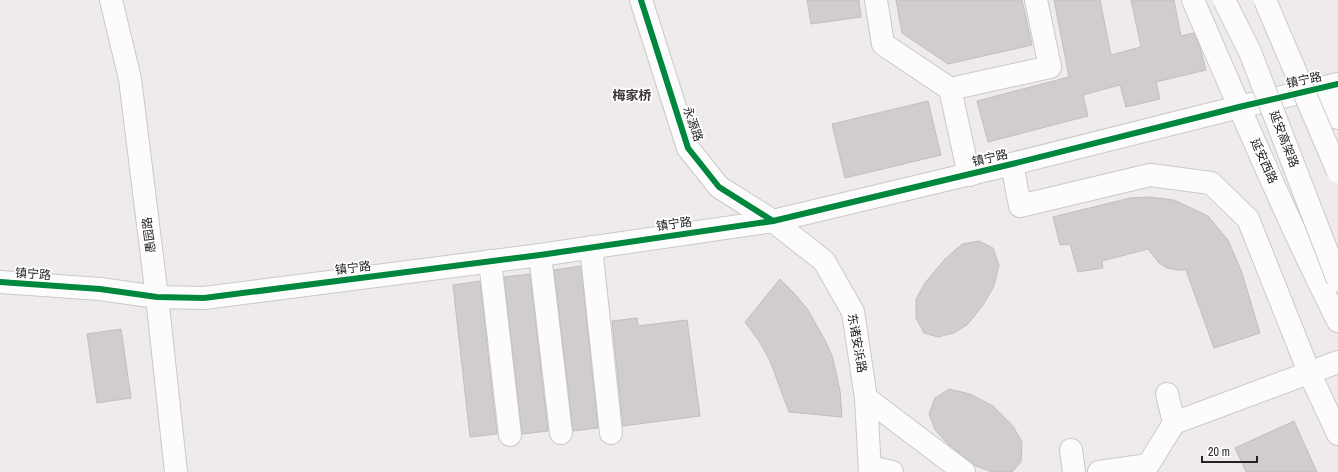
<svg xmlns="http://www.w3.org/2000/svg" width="1338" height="472" viewBox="0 0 1338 472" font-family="'Archivo Narrow','Noto Sans SC',sans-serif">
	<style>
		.building { fill: #d1cdcd; stroke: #c2bebe }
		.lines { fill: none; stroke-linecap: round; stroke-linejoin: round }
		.minor-casing { stroke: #cbc8c8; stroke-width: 24 }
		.major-casing { stroke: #cbc8c8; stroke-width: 24 }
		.minor { stroke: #fdfcfc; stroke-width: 22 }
		.major { stroke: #fdfcfc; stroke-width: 22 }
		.highway-bridge-casing { stroke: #cbc8c8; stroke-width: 24; stroke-linecap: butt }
		.highway-bridge { stroke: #fdfcfc; stroke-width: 22 }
		.cycleway-casing { stroke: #fff; stroke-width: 8 }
		.cycleway { stroke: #00873e; stroke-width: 6 }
		.labels { text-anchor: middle; stroke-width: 3.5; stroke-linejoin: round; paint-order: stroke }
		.street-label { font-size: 12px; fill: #242222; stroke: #fff }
		.neighbourhood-label { font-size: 13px; font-weight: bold; fill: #3c3736; stroke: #fff }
	</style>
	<rect width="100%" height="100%" fill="#f0ebeb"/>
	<g class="building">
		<polygon points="807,0 859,0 861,17 811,24"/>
		<polygon points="896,0 1022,0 1032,45 948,64 902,33"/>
		<polygon points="1054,0 1100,0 1111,55 1141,47 1131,0 1174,0 1181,36 1194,33 1200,48 1206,70 1156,82 1160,99 1126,107 1120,85 1083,95 1088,116 988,142 977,101 1069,77"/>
		<polygon points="928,101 941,155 845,178 832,124"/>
		<polygon points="1150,197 1174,200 1208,216 1228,240 1242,273 1260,333 1214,348 1186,270 1177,270 1167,268 1159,263 1148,249 1102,261 1103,268 1078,272 1070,244 1060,245 1053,217 1130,198"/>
		<polygon points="979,241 993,248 999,265 994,286 983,305 968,324 954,333 938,337 924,333 916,318 916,299 925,283 945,259 962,244"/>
		<polygon points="581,266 598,428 573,431 554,270"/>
		<polygon points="530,274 548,431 522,434 504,277"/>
		<polygon points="780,279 794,293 808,310 825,340 832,356 836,372 840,391 842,417 789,412 770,361 759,341 745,322"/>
		<polygon points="480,281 497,434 470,437 453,285"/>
		<polygon points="637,318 638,326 687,320 700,416 623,426 612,321"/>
		<polygon points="121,329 131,398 97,403 87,334"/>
		<polygon points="949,389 970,394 993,406 1013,426 1022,442 1021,462 1012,472 992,472 976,466 948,444 935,430 929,414 935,398"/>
		<polygon points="1294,421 1317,472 1246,472 1235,448"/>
	</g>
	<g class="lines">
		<defs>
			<g id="minor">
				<polyline points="641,0 688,148 719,187 773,221 824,261 853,312 866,398 870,472"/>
				<polyline points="876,0 883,44 950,89 969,175"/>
				<polyline points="950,89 1050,67 1036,0"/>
				<polyline points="1012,164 1020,206 1150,175 1211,183 1248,219 1309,372 1338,434"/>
				<polyline points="591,247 611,433"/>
				<polyline points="540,255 561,433"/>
				<polyline points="490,261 510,435"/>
				<polyline points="0,282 100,289 157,297 204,298 540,255 773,221 1012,164 1239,107 1338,84"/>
				<polyline points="1167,394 1174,423"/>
				<polyline points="866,398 964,472"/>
				<polyline points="1071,450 1074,472"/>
				<polyline points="870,467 892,472"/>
				<polyline points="1099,472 1148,465 1174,423 1338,362"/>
			</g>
			<g id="major">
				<polyline points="111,0 130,79 157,297 176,472"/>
				<path d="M1193,0C1240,108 1285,216 1338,321"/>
				<polyline points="1311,90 1330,101 1338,118"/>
			</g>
		</defs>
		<use href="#minor" class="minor-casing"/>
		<use href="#major" class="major-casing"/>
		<use href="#minor" class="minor"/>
		<use href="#major" class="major"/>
		<defs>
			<g id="highway-bridge">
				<polyline points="1224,0 1250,52 1338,280"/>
				<polyline points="1265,0 1338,172"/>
			</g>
		</defs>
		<use href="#highway-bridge" class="highway-bridge-casing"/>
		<use href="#highway-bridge" class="highway-bridge"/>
		<defs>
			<g id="cycleway">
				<polyline points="641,0 688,148 719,187 773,221"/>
				<polyline points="0,282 100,289 157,297 204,298 540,255 773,221 1012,164 1239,107 1338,84"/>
			</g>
		</defs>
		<use href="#cycleway" class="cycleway-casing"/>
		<use href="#cycleway" class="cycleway"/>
	</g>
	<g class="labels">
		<g class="street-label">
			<text transform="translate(1304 80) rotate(-12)" y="4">镇宁路</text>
			<text transform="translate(693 124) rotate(71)" y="4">永源路</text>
			<text transform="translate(1284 139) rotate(69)" y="4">延安高架路</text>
			<text transform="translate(990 158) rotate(-13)" y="4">镇宁路</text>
			<text transform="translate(1264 161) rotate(66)" y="4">延安西路</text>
			<text transform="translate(674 224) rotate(-8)" y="4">镇宁路</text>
			<text transform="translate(149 235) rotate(-97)" y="4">愚园路</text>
			<text transform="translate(353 268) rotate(-7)" y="4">镇宁路</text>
			<text transform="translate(33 274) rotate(4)" y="4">镇宁路</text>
			<text transform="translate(857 343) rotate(80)" y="4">东诸安浜路</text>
		</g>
		<g class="neighbourhood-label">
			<text x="632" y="100">梅家桥</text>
		</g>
	</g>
	<path d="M1202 456v6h55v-6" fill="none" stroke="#242222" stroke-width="2"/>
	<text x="1208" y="456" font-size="12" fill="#242222" stroke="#ffffff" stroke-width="3" paint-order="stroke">20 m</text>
</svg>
